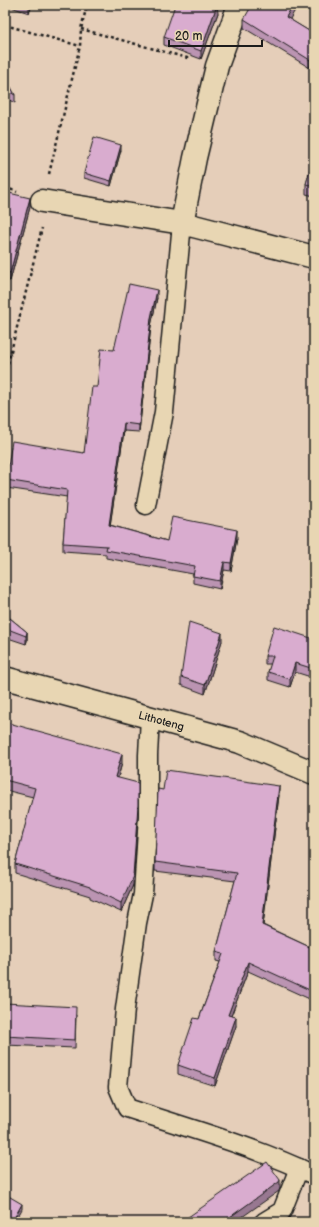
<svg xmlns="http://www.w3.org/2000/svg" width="319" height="1227" viewBox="0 0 319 1227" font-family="'Balsamiq Sans',sans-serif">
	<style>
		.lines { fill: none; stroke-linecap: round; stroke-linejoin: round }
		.lane-casing { stroke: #1c1c1c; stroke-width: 21 }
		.street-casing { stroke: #1c1c1c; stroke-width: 25 }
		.secondary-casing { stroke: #1c1c1c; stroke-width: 25 }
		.path { stroke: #1c1c1c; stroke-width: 2.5; stroke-dasharray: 3 3; stroke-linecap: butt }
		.lane { stroke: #e8d6b3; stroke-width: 18 }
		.street { stroke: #e8d6b3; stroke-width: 22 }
		.secondary { stroke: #e8d6b3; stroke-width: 22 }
		.wall { fill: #bb94b2; stroke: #1c1c1c }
		.shaded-wall { fill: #987891; stroke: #1c1c1c }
		.building { fill: #d9accf; stroke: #1c1c1c }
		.labels { text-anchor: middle; stroke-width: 3.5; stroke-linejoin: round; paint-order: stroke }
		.street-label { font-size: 11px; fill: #1c1c1c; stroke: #e8d6b3 }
	</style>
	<rect width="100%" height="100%" fill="#e5ceb9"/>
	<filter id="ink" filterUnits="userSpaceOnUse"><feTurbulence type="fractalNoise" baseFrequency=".025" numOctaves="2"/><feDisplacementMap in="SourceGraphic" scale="8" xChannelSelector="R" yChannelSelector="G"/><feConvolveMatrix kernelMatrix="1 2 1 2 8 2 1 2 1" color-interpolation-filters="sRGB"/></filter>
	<g filter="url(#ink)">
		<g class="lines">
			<defs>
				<g id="lane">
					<polyline points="146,505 164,412 182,223"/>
					<path d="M150,717L148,755V815L143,894L137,923L125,1009L118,1087L127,1108C188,1128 256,1147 314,1175"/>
					<polyline points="264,1222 282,1211 299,1168"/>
				</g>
				<g id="street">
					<polyline points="42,201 182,223 314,257"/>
					<polyline points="182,223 195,158 217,66 239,5"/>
				</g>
				<g id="secondary">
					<path id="s1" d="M5,678L240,742L314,773"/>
				</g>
			</defs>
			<use href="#lane" class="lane-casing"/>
			<use href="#street" class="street-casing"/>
			<use href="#secondary" class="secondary-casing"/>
			<g class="path">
				<polyline points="5,25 80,46"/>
				<polyline points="81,29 191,59"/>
				<polyline points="49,174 80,46 81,29 87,5"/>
				<polyline points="5,187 17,192"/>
				<polyline points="5,375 42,228"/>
			</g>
			<use href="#lane" class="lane"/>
			<use href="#street" class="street"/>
			<use href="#secondary" class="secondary"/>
		</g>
		<g class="wall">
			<polygon points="5,5 32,5 29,13"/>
			<polygon points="218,13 201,59 164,45 164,37"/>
			<polygon points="244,19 289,19 314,34 310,68 244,28"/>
			<polygon points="5,76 15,95 15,103 5,98"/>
			<polygon points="121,150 111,186 84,178 84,173"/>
			<polygon points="314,156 314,196 306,194 306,184"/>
			<polygon points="5,193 30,207 10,281 5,280"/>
			<polygon points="157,298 151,326 139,432 124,431 110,525 167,541 237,538 231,571 224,570 220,589 193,583 193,574 106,558 106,554 63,551 63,543 67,497 6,488 6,480 84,453 97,387 114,350"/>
			<polygon points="5,614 27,632 27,641 26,644 5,637"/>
			<polygon points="314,639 314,678 295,672 290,687 268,680 268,672 271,664 265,664 265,656"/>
			<polygon points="222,641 205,694 181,685 181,677"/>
			<polygon points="5,722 122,763 118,778 138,815 133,885 121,912 90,898 90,896 15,873 15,864 33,797 5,790"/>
			<polygon points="163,790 279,795 263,925 314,949 314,1001 248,971 231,1016 236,1026 215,1086 178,1074 178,1065 199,1019 220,962 216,961 216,952 235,881 155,871 155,862"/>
			<polygon points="5,1003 76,1015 75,1048 5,1045"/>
		</g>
		<g class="shaded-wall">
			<polygon points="29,5 32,5 29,13"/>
			<polygon points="217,5 218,13 201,59 201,51"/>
			<polygon points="293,5 298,5 286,26 286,17"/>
			<polygon points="314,54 314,62 310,68 310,60"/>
			<polygon points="121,145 121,150 111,186 111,181"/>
			<polygon points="30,198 30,207 10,281 10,273"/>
			<polygon points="157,290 157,298 151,326 139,432 139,425 151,318"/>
			<polygon points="124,423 124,431 109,533 109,525"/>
			<polygon points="237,530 237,538 231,571 231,563"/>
			<polygon points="224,562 224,570 220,589 220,581"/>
			<polygon points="27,632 27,641 26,644 26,636"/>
			<polygon points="222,633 222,641 205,694 205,685"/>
			<polygon points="295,663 295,672 290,687 290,679"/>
			<polygon points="122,754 122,763 115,787 115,777"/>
			<polygon points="279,786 279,795 262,934 262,925"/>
			<polygon points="138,805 138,815 133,885 121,912 121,903"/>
			<polygon points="248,962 248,971 228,1024 228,1015"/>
			<polygon points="236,1017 236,1026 215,1086 215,1078"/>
			<polygon points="280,1180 280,1188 279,1191 235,1222 223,1222"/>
			<polygon points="22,1204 22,1209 15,1222 12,1222"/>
		</g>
		<g class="building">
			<polygon points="175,5 217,5 201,51 164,37"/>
			<polygon points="252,5 293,5 286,17 314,34 314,54 310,60 244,19"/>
			<polygon points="5,76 15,95 5,89"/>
			<polygon points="94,137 121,145 111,181 84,173"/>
			<polygon points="314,156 314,186 306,184"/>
			<polygon points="5,192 30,198 10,273 5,271"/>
			<polygon points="129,284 157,290 151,318 139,425 124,423 109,525 167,541 172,517 237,530 231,563 224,562 220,581 193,576 195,566 106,550 107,546 63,543 67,490 6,480 12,441 84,453 92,387 97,387 101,349 114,350"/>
			<polygon points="5,614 27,632 26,636 5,628"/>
			<polygon points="189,622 222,633 205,685 181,677"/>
			<polygon points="274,626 314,639 314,669 295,663 290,679 268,672 273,656 265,656"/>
			<polygon points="5,722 122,754 115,777 138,783 138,805 133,876 121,903 90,888 90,887 15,864 35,788 5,780"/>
			<polygon points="166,770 279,786 262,925 314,949 314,992 248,962 228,1015 236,1017 215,1078 178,1065 194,1018 199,1019 223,954 216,952 237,873 155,862 158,789 163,790"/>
			<polygon points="5,1003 76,1007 75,1040 5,1036"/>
			<polygon points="267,1162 280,1180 279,1182 223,1222 181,1222"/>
			<polygon points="5,1194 22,1204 12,1222 5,1222"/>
		</g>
	</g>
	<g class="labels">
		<g class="street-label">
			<text dy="4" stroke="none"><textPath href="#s1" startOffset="162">Lithoteng</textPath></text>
		</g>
	</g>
	<rect width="319" height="1227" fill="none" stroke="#e8d6b3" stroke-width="20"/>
	<rect x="10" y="10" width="299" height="1207" fill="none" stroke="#1c1c1c" stroke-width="1.5" filter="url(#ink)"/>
	<path d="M169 40v6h93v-6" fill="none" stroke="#1c1c1c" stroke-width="2"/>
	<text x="175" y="40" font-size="12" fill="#1c1c1c" stroke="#e8d6b3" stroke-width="3" paint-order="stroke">20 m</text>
</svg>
